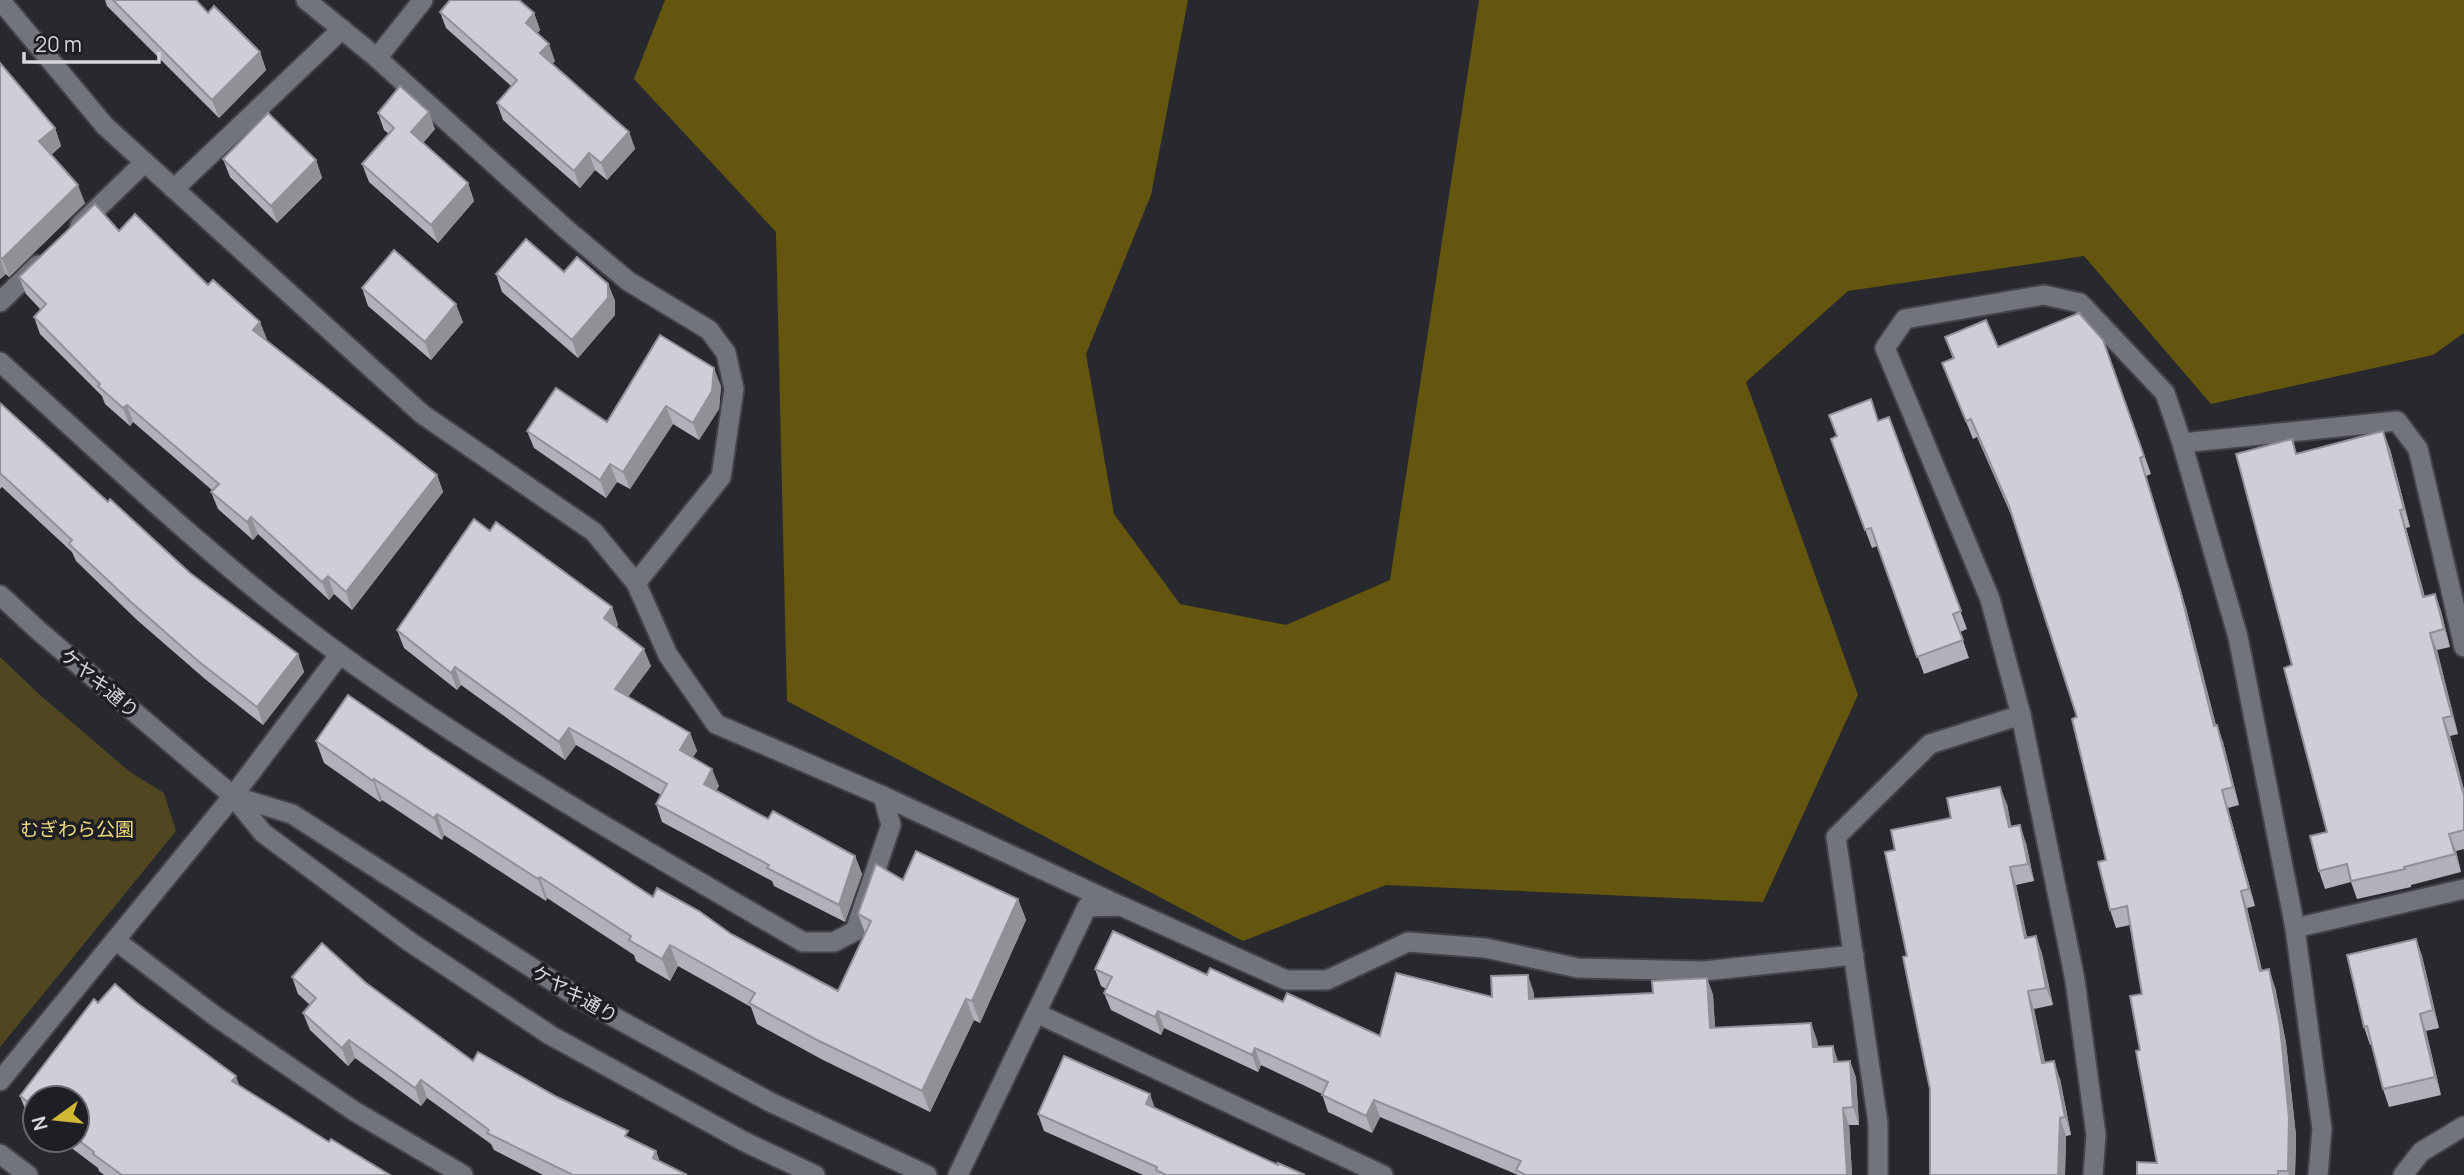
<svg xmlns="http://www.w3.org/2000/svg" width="2464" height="1175" viewBox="0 0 2464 1175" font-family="Manrope,'Noto Sans JP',sans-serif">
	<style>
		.green { fill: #504721 }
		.forest { fill: #65560f }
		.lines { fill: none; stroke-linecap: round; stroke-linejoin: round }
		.pedestrian-casing { stroke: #43444a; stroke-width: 23 }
		.minor-casing { stroke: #43444a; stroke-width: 23 }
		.tertiary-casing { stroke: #43444a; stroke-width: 23 }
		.pedestrian { stroke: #72747b; stroke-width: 19 }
		.minor { stroke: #72747b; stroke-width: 19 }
		.tertiary { stroke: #72747b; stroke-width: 19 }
		.wall { fill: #b0b1b9 }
		.shaded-wall { fill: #909096 }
		.building { fill: #cdced7; stroke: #909096; stroke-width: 2 }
		.labels { text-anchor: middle; stroke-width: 7; stroke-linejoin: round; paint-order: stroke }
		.street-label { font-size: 19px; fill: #d6d7db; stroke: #1e1f25 }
		.park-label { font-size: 19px; fill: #f0db7d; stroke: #1e1f25 }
	</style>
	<rect width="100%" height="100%" fill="#27292f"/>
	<polygon class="green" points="0,657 40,695 130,772 164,793 176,831 0,1047"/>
	<polygon class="forest" points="665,0 1188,0 1151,195 1086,354 1114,514 1180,604 1286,625 1390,580 1479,0 2464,0 2464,333 2433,355 2211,404 2084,256 1848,291 1746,382 1858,695 1763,902 1386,885 1243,941 787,701 776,232 634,79"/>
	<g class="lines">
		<defs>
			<g id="pedestrian">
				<polyline points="174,189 342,29"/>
				<polyline points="80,225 145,162"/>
				<polyline points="0,302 38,265"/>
				<polyline points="883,796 1121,906"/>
			</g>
			<g id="minor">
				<polyline points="306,0 377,58 566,229 628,281 709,330 726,353 734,389 721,477 636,583"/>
				<polyline points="377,58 423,0"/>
				<path d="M0,362C111,462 219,567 341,655C488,761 646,851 803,942H834L855,931L891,825L883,796L716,724L668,655L636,583L594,532L422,414L105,126L0,0"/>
				<polyline points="2182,443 2397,421 2418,449 2464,647"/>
				<polyline points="2295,928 2464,889"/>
				<polyline points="115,940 215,1016 354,1111 463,1175"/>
				<polyline points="1036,1013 1383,1175"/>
				<polyline points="0,1081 233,796 340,654"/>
				<polyline points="0,1154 28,1175"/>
				<polyline points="958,1175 1087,907 1121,906 1286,980 1327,980 1408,942 1485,948 1578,968 1704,971 1854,955"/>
				<polyline points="1878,1175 1878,1123 1836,837 1930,744 2021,715"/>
				<polyline points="2093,1175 2096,1135 2075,980 2021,715 1990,599 1885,348 1905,319 2044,295 2080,303 2165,393 2182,443 2238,637 2295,928 2322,1129 2318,1175"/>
				<polyline points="2403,1175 2421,1152 2464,1126"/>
			</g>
			<g id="tertiary">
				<polyline points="0,595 39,631 233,796 263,833 410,942 550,1035 743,1141 815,1175"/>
				<polyline points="233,796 292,814 579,998 770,1102 927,1175"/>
			</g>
		</defs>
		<use href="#pedestrian" class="pedestrian-casing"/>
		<use href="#minor" class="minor-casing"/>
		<use href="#tertiary" class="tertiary-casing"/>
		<use href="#pedestrian" class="pedestrian"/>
		<use href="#minor" class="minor"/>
		<use href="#tertiary" class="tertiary"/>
	</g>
	<g class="wall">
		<polygon points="105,0 196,0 208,13 260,52 266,70 219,118 107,6"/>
		<polygon points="440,12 534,13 540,30 537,33 555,61 552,63 629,132 635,149 607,180 595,170 580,188 503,120 497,103 511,86 446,28"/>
		<polygon points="0,63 55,128 61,146 51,155 85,203 9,277 6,274 0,279"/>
		<polygon points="378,113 435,129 423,143 468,183 474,201 438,243 369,182 362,164 389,134 384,130"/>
		<polygon points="223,159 316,160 322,178 277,223 230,177"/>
		<polygon points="119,231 208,285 260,322 266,340 437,475 443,492 352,610 334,594 329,600 258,534 253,540 218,509 211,492 213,491 133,422 130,426 105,404 102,396 40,334 34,317 41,310 26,294 19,277"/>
		<polygon points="564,272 608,284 615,301 615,315 578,358 502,292 496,274"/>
		<polygon points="362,288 463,322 431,360 368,306"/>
		<polygon points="1945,337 1998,347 2103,340 2151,474 2146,476 2186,608 2216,725 2223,742 2239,805 2228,808 2255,906 2247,908 2262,970 2275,987 2286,1043 2296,1136 2295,1175 2137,1175 2157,1163 2140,1050 2142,994 2130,925 2116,928 2110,910 2106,860 2077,717 2012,517 1977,437 1973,439 1942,363 1953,359"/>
		<polygon points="721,386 719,409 699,440 673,424 630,489 617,482 606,498 534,448 527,431 607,422"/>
		<polygon points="0,403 108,502 190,573 298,654 304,672 263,725 205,679 137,620 76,561 72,552 2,487 0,489"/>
		<polygon points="1889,417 1967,629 1960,632 1969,658 1924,674 1877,546 1872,548 1831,439"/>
		<polygon points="2390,449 2410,527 2406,528 2425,597 2435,594 2441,611 2450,647 2437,650 2458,734 2450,736 2464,790 2464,849 2456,851 2461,872 2411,885 2411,887 2357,899 2351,882 2325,889 2319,871 2327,832 2297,454"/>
		<polygon points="490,531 612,607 618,625 616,628 651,666 628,697 690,733 697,751 692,758 719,786 716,790 768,819 855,856 862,874 845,922 774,886 772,881 662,822 656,804 661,795 576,745 565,760 461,685 457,690 404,648 397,630"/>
		<polygon points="316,741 433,753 653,897 731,934 838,991 865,933 858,914 903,880 1018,899 1026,920 980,1023 974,1020 930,1112 823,1060 757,1024 751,1007 678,966 670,981 636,961 634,955 547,898 546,901 444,835 442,840 382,800 380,802 324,763"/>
		<polygon points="2007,804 2011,827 2026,843 2034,881 2016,885 2027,938 2036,936 2042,954 2053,1005 2034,1009 2045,1063 2060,1079 2071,1135 2066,1136 2065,1175 1930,1175 1930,1089 1907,956 1895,850 1951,818"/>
		<polygon points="2416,939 2422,956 2439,1028 2426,1031 2441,1095 2389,1107 2383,1089 2372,1044 2370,1045 2364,1027"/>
		<polygon points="1095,969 1207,975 1380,1036 1492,997 1534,993 1534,999 1653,993 1707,978 1713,995 1715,1028 1817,1040 1818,1047 1838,1062 1850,1061 1856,1078 1859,1125 1849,1125 1852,1175 1518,1175 1380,1117 1372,1133 1328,1112 1322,1094 1261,1065 1258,1072 1164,1028 1161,1035 1111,1010 1104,993 1106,989 1101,986"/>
		<polygon points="292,977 366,983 473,1061 656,1151 660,1162 687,1175 543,1175 494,1150 491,1144 427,1098 421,1106 355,1058 348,1066 310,1030 303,1013 310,1005 298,994"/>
		<polygon points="98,1003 137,1003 240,1086 329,1142 390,1175 104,1175 99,1171 98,1168 61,1140 77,1140 77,1098 35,1098 35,1120 27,1114 20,1096"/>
		<polygon points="1155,1109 1278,1165 1305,1175 1143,1175 1044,1131 1038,1114"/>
	</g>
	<g class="shaded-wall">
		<polygon points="534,13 540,30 532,40 526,23"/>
		<polygon points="549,44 555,61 547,70 540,53"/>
		<polygon points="260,52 266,70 219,118 212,100"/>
		<polygon points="429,112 435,129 417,150 411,132"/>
		<polygon points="55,128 61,146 46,159 39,141"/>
		<polygon points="629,132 635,149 607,180 601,163"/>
		<polygon points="589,153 595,170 580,188 574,171"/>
		<polygon points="316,160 322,178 277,223 271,206"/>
		<polygon points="468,183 474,201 438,243 431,225"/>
		<polygon points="78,185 85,203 9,277 2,259"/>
		<polygon points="0,257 6,274 0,279"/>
		<polygon points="608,284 615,301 615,315 578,358 572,340"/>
		<polygon points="456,304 463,322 431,360 425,342"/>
		<polygon points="260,322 267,339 259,347 253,330"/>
		<polygon points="714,368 721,386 719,409 699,440 693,423"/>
		<polygon points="127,405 133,422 130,426 123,408"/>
		<polygon points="666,406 673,424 630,489 623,472"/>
		<polygon points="2383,431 2390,449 2410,527 2404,509"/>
		<polygon points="2140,458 2146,476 2186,608 2220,743 2214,726"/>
		<polygon points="610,464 617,482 606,498 600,480"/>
		<polygon points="437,475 443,492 352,610 346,592"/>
		<polygon points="2400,510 2406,528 2429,615 2423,597"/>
		<polygon points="251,517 258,534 253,540 247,522"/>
		<polygon points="328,576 334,594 329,600 322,582"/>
		<polygon points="2435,594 2441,611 2450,647 2444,629"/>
		<polygon points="612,607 618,625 610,636 604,618"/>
		<polygon points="2430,633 2437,650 2458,734 2452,716"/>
		<polygon points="644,649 651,666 621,706 615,689"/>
		<polygon points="298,654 304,672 263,725 257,707"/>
		<polygon points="455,667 461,685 457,690 451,673"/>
		<polygon points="2443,718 2450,736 2464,790 2464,796"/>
		<polygon points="2217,725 2223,742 2239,805 2233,787"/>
		<polygon points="569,728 576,745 565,760 559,742"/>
		<polygon points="690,733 697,751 686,768 680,750"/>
		<polygon points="712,769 719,786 710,801 704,784"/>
		<polygon points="374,779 382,800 380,802 373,781"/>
		<polygon points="2000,787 2007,804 2015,845 2009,827"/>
		<polygon points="2222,790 2228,808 2255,906 2249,889"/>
		<polygon points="437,814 444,835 442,840 434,818"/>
		<polygon points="2020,825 2026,843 2034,881 2028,864"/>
		<polygon points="2449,834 2456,851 2461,872 2455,854"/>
		<polygon points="855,856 862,874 845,922 839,905"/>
		<polygon points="2010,867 2016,885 2031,956 2025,938"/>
		<polygon points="540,877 547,898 546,901 538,879"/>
		<polygon points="2241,891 2247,908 2266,989 2260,971"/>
		<polygon points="1018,899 1026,920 980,1023 972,1001"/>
		<polygon points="2036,936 2042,954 2053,1005 2046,988"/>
		<polygon points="2416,939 2422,956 2439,1028 2433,1010"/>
		<polygon points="670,945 678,966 670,981 662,959"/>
		<polygon points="2269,969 2275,987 2286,1043 2296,1136 2295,1175 2289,1175 2288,1171"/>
		<polygon points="1528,975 1534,993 1535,1016 1529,999"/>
		<polygon points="1707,978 1713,995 1716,1046 1710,1028"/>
		<polygon points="2028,991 2034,1009 2049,1081 2042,1063"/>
		<polygon points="966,999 974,1020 930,1112 922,1091"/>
		<polygon points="1158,1011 1164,1028 1161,1035 1155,1017"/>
		<polygon points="2420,1014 2426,1031 2441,1095 2435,1077"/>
		<polygon points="1811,1023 1817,1040 1819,1065 1813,1047"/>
		<polygon points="349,1040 355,1058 348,1066 342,1048"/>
		<polygon points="1833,1046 1839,1064 1834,1062"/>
		<polygon points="1255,1048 1261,1065 1258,1072 1252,1055"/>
		<polygon points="1850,1061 1856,1078 1859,1125 1853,1107"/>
		<polygon points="2054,1061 2060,1079 2071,1135 2065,1117"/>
		<polygon points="236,1076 242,1093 232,1081"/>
		<polygon points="421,1080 427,1098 421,1106 415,1088"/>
		<polygon points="1150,1094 1156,1111 1146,1104"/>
		<polygon points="1374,1100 1380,1117 1372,1133 1366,1116"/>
		<polygon points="1843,1108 1849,1125 1852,1175 1847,1175"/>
		<polygon points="2060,1118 2066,1136 2065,1175 2058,1175"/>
		<polygon points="656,1151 662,1168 653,1158"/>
	</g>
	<g class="building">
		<polygon points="113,0 196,0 208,13 214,6 260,52 212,100"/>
		<polygon points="450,0 519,0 534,13 526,23 549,44 540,53 629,132 601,163 589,153 574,171 497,103 517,80 440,12"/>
		<polygon points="0,63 55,128 39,141 78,185 2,259 0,257"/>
		<polygon points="400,86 429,112 411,132 468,183 431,225 362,164 394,128 378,113"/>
		<polygon points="268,113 316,160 271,206 223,159"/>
		<polygon points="95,204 119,231 135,214 208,285 213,280 260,322 253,330 437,475 346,592 328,576 322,582 251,517 247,522 211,492 219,484 127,405 123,408 98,386 100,384 34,317 46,304 19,277"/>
		<polygon points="526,239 564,272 577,257 608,284 608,298 572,340 496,274"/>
		<polygon points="394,250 456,304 425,342 362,288"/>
		<polygon points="2079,313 2103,340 2144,456 2140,458 2180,590 2214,726 2217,725 2233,787 2222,790 2249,889 2241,891 2260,971 2269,969 2280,1026 2289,1118 2288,1171 2278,1171 2278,1175 2137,1175 2137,1162 2157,1163 2136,1051 2140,1050 2130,996 2142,994 2127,906 2110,910 2098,862 2106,860 2072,719 2077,717 2009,506 1971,419 1966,421 1942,363 1954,358 1945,337 1986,320 1998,347"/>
		<polygon points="660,335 714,368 712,391 693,423 666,406 623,472 610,464 600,480 527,431 556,388 607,422"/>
		<polygon points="1871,399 1878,421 1889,417 1961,611 1953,614 1963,640 1917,657 1871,528 1865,530 1831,439 1837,436 1829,415"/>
		<polygon points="0,403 108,502 110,499 190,573 298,654 257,707 198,661 131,602 69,544 72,540 0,473"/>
		<polygon points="2383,431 2404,509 2400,510 2423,597 2435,594 2444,629 2430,633 2452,716 2443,718 2464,796 2464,830 2449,834 2455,854 2404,867 2405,869 2351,881 2347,864 2319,871 2310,836 2327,832 2284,668 2292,665 2236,454 2292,439 2296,454"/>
		<polygon points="474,519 490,531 496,522 612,607 604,618 644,649 615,689 690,733 680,750 712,769 704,784 768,819 773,811 855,856 839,905 767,868 769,865 656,804 667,784 569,728 559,742 455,667 451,673 397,630"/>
		<polygon points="348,695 433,753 653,897 657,888 699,911 731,934 838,991 871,921 858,914 876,864 903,880 916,851 1018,899 972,1001 966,999 922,1091 815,1039 749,1003 755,993 670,945 662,959 629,940 631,936 540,877 538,879 437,814 434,818 374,779 373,781 316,741"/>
		<polygon points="2000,787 2009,827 2020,825 2028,864 2010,867 2025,938 2036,936 2046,988 2028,991 2042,1063 2054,1061 2065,1117 2060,1118 2058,1175 1930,1175 1930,1089 1903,957 1907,956 1885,852 1895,850 1891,830 1951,818 1947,798"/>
		<polygon points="1113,931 1207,975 1210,968 1283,1002 1287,993 1380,1036 1396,973 1492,997 1491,976 1528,975 1529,999 1653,993 1652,981 1707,978 1710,1028 1811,1023 1813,1047 1833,1046 1834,1062 1850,1061 1853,1107 1843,1108 1847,1175 1526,1175 1516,1170 1521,1161 1374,1100 1366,1116 1322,1095 1328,1082 1255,1048 1252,1055 1158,1011 1155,1017 1104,993 1112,977 1095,969"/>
		<polygon points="2416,939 2433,1010 2420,1014 2435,1077 2383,1089 2367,1026 2364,1027 2347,955"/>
		<polygon points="322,943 366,983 473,1061 478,1052 557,1097 628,1131 625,1136 656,1151 653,1158 687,1175 573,1175 487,1133 489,1130 421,1080 415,1088 349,1040 342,1048 303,1013 316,998 292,977"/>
		<polygon points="115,984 137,1003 236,1076 232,1081 329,1142 331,1139 390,1175 122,1175 93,1154 94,1152 77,1139 77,1098 35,1098 35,1107 20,1096 94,999 98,1003"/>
		<polygon points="1064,1056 1150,1094 1146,1104 1278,1165 1278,1163 1305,1175 1166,1175 1156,1170 1157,1167 1038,1114"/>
	</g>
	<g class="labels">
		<g class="street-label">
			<text transform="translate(100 683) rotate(40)" y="7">ケヤキ通り</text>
			<text transform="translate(575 994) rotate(30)" y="7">ケヤキ通り</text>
		</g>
		<g class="park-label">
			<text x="77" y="836">むぎわら公園</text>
		</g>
	</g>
	<g transform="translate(56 1119) rotate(255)"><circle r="33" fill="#1e1f25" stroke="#68696e" stroke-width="2"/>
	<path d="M0-5L12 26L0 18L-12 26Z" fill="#d1b736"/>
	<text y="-10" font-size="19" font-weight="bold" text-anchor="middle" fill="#d6d7db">N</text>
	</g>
	<path d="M24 52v10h135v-10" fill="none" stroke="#d6d7db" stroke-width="3.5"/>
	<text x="35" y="52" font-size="21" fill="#d6d7db" stroke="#1e1f25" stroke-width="5" paint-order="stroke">20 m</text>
</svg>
